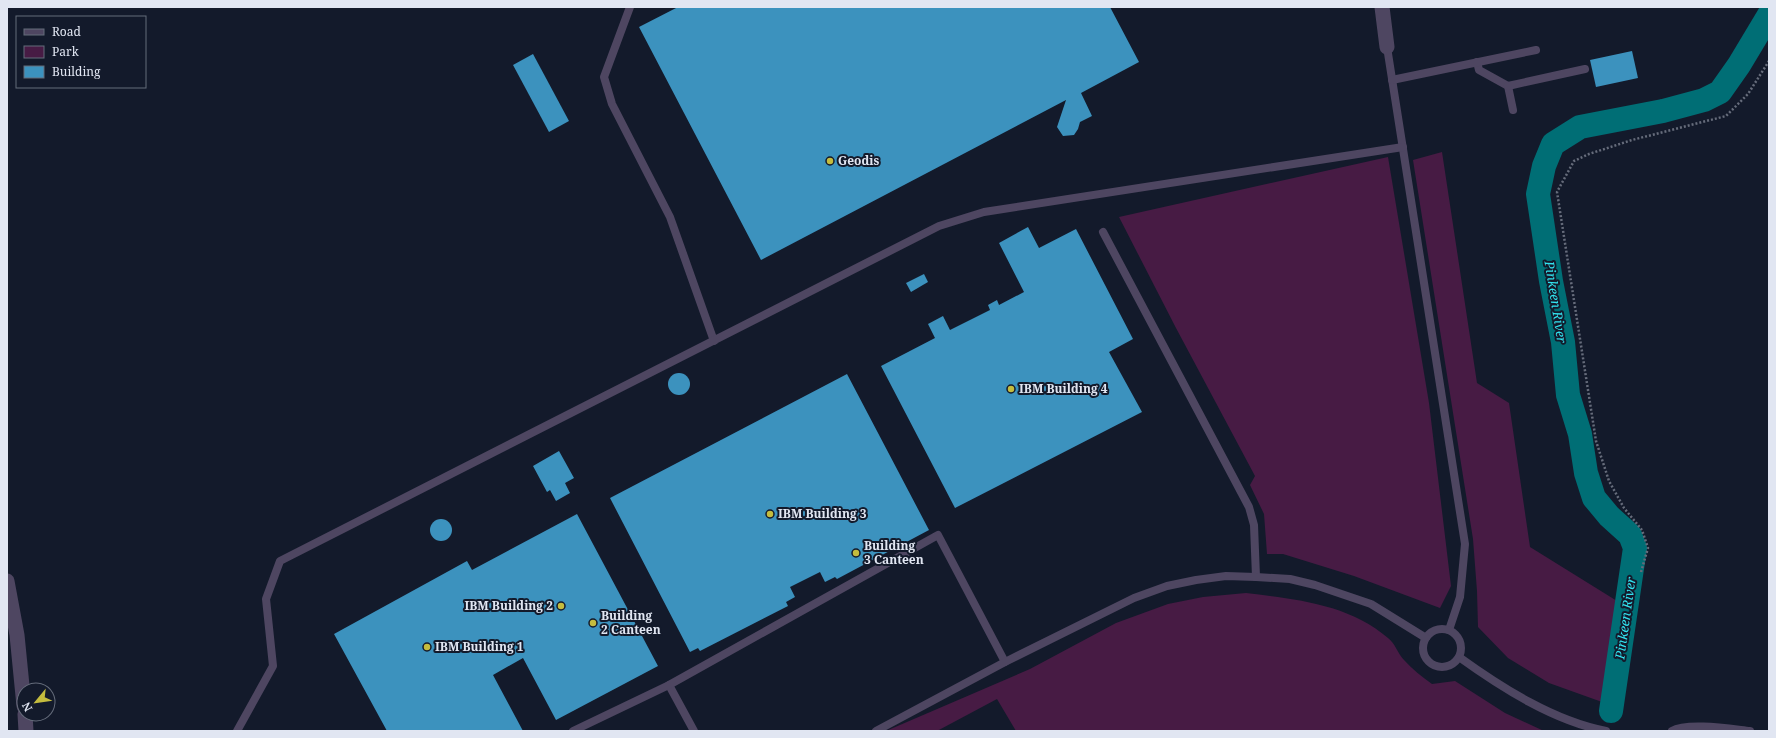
<svg xmlns="http://www.w3.org/2000/svg" width="1776" height="738" viewBox="0 0 1776 738" font-family="'Noto Serif',serif">
	<style>
		.green { fill: #471b44 }
		.lines { fill: none; stroke-linecap: round; stroke-linejoin: round }
		.river { stroke: #006e75; stroke-width: 24 }
		.building { fill: #3c92be }
		.path { stroke: #666c7b; stroke-width: 2.5; stroke-dasharray: 2 2; stroke-linecap: butt }
		.service { stroke: #4e4661; stroke-width: 8 }
		.minor { stroke: #4e4661; stroke-width: 15 }
		.poi-dot { fill: #c4bc3e; stroke: #131a2b; stroke-width: 1.5 }
		.labels { text-anchor: middle; stroke-width: 4; stroke-linejoin: round; paint-order: stroke }
		.poi-label { font-size: 12px; font-weight: bold; fill: #e1e6f2; stroke: #131a2b; text-anchor: start }
		.water-label { font-size: 13px; font-style: italic; fill: #32e4f0; stroke: #131a2b }
	</style>
	<rect width="100%" height="100%" fill="#131a2b"/>
	<g class="green">
		<polygon points="1442,152 1477,383 1509,403 1530,547 1617,601 1602,702 1549,683 1508,658 1478,627 1477,591 1473,539 1413,160"/>
		<polygon points="1388,157 1429,403 1451,586 1440,608 1354,576 1283,554 1267,554 1264,514 1250,485 1255,476 1176,328 1119,217"/>
		<path d="M1246,593C1295,599 1349,604 1388,638C1395,643 1398,654 1404,660C1412,669 1422,677 1432,684L1455,681L1505,713L1544,731H1016L997,699L937,731H886L1030,669L1116,623L1168,604L1203,597Z"/>
	</g>
	<g class="lines">
		<polyline class="river" points="1611,711 1635,548 1630,535 1609,516 1594,498 1586,473 1580,434 1568,395 1563,342 1551,281 1538,194 1544,166 1553,144 1580,127 1663,111 1704,100 1720,92 1739,65 1769,15"/>
	</g>
	<g class="building">
		<polygon points="678,7 1110,7 1139,62 1081,93 1092,116 1080,122 1078,129 1074,135 1063,136 1057,127 1066,100 761,260 639,27"/>
		<polygon points="1632,51 1638,78 1596,87 1590,60"/>
		<polygon points="533,54 569,121 549,132 513,65"/>
		<polygon points="1028,227 1039,248 1076,229 1133,339 1109,352 1142,412 955,508 881,366 935,338 928,324 943,316 950,330 990,310 988,305 997,300 999,305 1024,292 999,243"/>
		<polygon points="924,274 928,282 911,292 906,283"/>
		<circle cx="679" cy="384" r="11"/>
		<polygon points="847,374 929,530 837,579 835,577 825,582 820,572 790,587 795,597 786,602 788,606 700,651 698,648 690,652 610,498"/>
		<polygon points="559,451 574,478 565,483 570,493 556,501 550,490 547,492 533,466"/>
		<polygon points="577,514 658,666 556,720 523,658 493,675 523,731 387,731 334,634 467,561 472,570"/>
		<circle cx="441" cy="530" r="11"/>
	</g>
	<g class="lines">
		<polyline class="path" points="1641,572 1648,548 1642,530 1624,508 1609,481 1596,441 1557,192 1574,161 1589,154 1632,140 1726,116 1748,94 1769,61"/>
		<g class="service">
			<polyline points="630,7 604,77 612,104 670,217 714,341"/>
			<polyline points="1387,47 1465,544 1460,597 1449,630"/>
			<polyline points="1477,62 1479,70 1508,86 1513,110"/>
			<polyline points="1392,80 1536,50"/>
			<polyline points="1508,86 1585,69"/>
			<polyline points="1103,232 1249,507 1254,525 1256,577"/>
			<circle cx="1442" cy="648" r="19"/>
			<path d="M1459,657C1502,688 1554,721 1606,731"/>
			<polyline points="669,685 694,731"/>
			<polyline points="237,731 273,666 266,599 280,561 939,226 984,212 1403,147"/>
			<polyline points="573,731 669,685 938,535 1005,662"/>
			<polyline points="876,731 1005,662 1134,598 1167,586 1196,580 1226,576 1256,577 1290,579 1315,585 1371,604 1426,638"/>
			<path d="M1672,731C1687,722 1731,729 1750,731"/>
		</g>
		<g class="minor">
			<polyline points="1382,7 1387,47"/>
			<polyline points="7,581 17,635 24,706"/>
			<polyline points="25,714 26,731"/>
		</g>
	</g>
	<g class="poi-dot">
		<circle cx="830" cy="161" r="4"/>
		<circle cx="1011" cy="389" r="4"/>
		<circle cx="770" cy="514" r="4"/>
		<circle cx="856" cy="553" r="4"/>
		<circle cx="561" cy="606" r="4"/>
		<circle cx="593" cy="623" r="4"/>
		<circle cx="427" cy="647" r="4"/>
	</g>
	<g class="labels">
		<g class="poi-label">
			<text x="838" y="165">Geodis</text>
			<text x="1019" y="393">IBM Building 4</text>
			<text x="778" y="518">IBM Building 3</text>
			<text x="864" y="550">Building<tspan x="864" dy="14">3 Canteen</tspan></text>
			<text x="553" y="610" text-anchor="end">IBM Building 2</text>
			<text x="601" y="620">Building<tspan x="601" dy="14">2 Canteen</tspan></text>
			<text x="435" y="651">IBM Building 1</text>
		</g>
		<g class="water-label">
			<text transform="translate(1556 302) rotate(81)" y="5">Pinkeen River</text>
			<text transform="translate(1625 618) rotate(-82)" y="5">Pinkeen River</text>
		</g>
	</g>
	<rect width="1776" height="738" fill="none" stroke="#e1e6f2" stroke-width="16"/>
	<rect x="16" y="16" width="130" height="72" fill="#131a2b" stroke="#656c7b"/>
	<rect x="24" y="29" width="20" height="6" fill="#4e4661" stroke="#656c7b"/>
	<text x="52" y="36" font-size="12" fill="#e1e6f2">Road</text>
	<rect x="24" y="46" width="20" height="12" fill="#471b44" stroke="#656c7b"/>
	<text x="52" y="56" font-size="12" fill="#e1e6f2">Park</text>
	<rect x="24" y="66" width="20" height="12" fill="#3c92be" stroke="#656c7b"/>
	<text x="52" y="76" font-size="12" fill="#e1e6f2">Building</text>
	<g transform="translate(36 702) rotate(241)"><circle r="19" fill="#131a2b" stroke="#656c7b"/>
	<path d="M0-3L7 15L0 10L-7 15Z" fill="#c4bc3e"/>
	<text y="-6" font-size="11" font-weight="bold" text-anchor="middle" fill="#e1e6f2">N</text>
	</g>
</svg>
